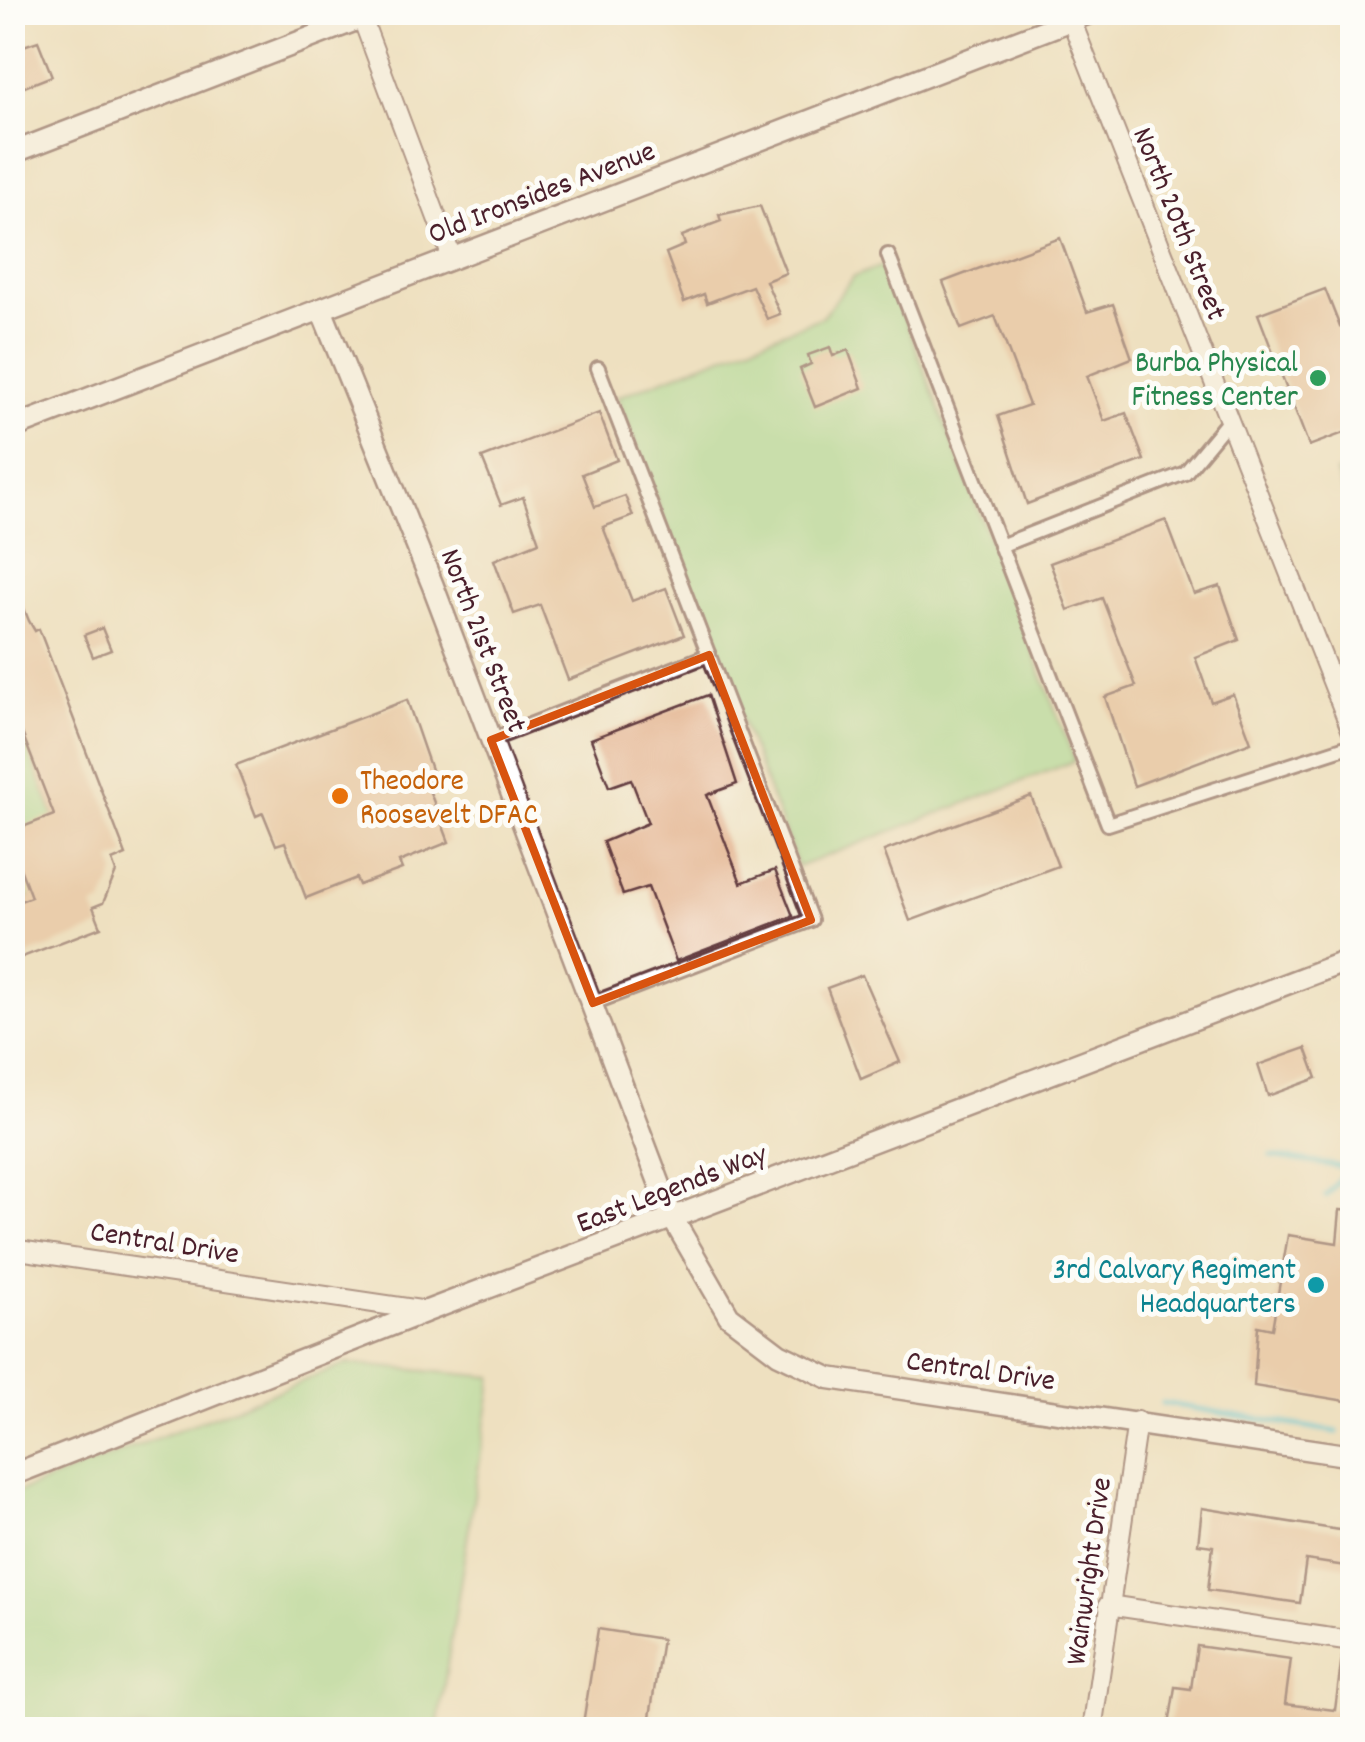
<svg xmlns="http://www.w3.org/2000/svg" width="1365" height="1742" viewBox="0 0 1365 1742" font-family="Dekko,sans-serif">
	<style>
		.green { fill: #9bdc92; stroke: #727e5e; stroke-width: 2.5 }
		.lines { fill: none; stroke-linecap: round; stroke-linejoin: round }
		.stream { stroke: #5cc5d8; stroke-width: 6 }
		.building { fill: #e4b692 }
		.pedestrian-casing { stroke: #633c41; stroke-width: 18 }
		.minor-casing { stroke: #633c41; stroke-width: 22 }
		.tertiary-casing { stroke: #633c41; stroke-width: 25 }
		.pedestrian { stroke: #fff; stroke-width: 12 }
		.minor { stroke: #fff; stroke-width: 18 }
		.tertiary { stroke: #fff; stroke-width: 20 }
		.marked { fill: none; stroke: #d8530f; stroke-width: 8; stroke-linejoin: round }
		.leisure-dot { fill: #2e9e5b; stroke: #fdfcf7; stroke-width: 4 }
		.food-dot { fill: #e8710a; stroke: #fdfcf7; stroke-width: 4 }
		.culture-dot { fill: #0f9aa8; stroke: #fdfcf7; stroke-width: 4 }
		.labels { text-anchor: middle; stroke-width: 10; stroke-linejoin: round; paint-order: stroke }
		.street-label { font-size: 30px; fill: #4a1f2b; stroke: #fdfcf7 }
		.leisure-label { font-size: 30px; fill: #27864d; stroke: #fdfcf7; text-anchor: end }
		.food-label { font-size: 30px; fill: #c56008; stroke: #fdfcf7; text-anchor: start }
		.culture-label { font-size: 30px; fill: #0d838f; stroke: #fdfcf7; text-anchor: end }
	</style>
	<rect width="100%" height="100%" fill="#fdfcf7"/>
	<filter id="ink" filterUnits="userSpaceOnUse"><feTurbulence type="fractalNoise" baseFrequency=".01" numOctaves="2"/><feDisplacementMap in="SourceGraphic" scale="20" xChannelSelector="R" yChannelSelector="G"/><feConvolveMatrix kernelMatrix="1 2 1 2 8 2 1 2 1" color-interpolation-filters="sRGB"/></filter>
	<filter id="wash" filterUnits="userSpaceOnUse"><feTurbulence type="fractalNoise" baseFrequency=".0048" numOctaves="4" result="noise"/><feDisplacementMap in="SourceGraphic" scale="40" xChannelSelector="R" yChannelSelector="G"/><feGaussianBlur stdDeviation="2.25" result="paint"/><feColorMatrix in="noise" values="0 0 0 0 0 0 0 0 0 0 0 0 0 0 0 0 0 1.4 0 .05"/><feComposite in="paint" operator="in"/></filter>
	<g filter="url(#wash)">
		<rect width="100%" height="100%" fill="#eee0c0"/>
		<g class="green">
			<polygon points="884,265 1075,761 798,867 617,397 822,317 853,277"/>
			<polygon points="1352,467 1352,515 1336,473"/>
			<polygon points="12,707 78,879 12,904"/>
			<polygon points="347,1364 493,1377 437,1729 13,1729 13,1494"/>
		</g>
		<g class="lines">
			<g class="stream">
				<polyline points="1271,1156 1349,1168"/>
				<polyline points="1326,1196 1352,1165"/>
				<polyline points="1162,1403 1337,1432"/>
			</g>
		</g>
		<g id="blocks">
			<g class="building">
				<polygon points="38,41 52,76 12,92 12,50"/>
				<polygon points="760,206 786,273 766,281 780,314 767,319 752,286 707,303 704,294 684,302 666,253 685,245 682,236 721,221 719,215"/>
				<polygon points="1060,238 1087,312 1113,304 1132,358 1087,376 1104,421 1126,413 1144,460 1027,504 998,416 1029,405 995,316 961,329 943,282"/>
				<polygon points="1325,289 1340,327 1352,322 1352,430 1309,446 1258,314"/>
				<polygon points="830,347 833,356 848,350 862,388 815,407 800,369 811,364 808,355"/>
				<polygon points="599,413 617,460 582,474 595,507 625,496 633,516 603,527 632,601 666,588 684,635 568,680 540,605 514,614 494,560 539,542 523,497 501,505 482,458"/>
				<polygon points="1166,520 1194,594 1220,586 1239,640 1195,657 1211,702 1233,694 1251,742 1134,786 1105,697 1136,686 1102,598 1068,610 1050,563"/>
				<polygon points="14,583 29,621 35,631 39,629 126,855 112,861 116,872 103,903 93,907 101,927 12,961 12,904 31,897 12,847 12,831 54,815 12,707"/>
				<polygon points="102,628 111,650 93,657 84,635"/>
				<polygon points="708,695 737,784 707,795 741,883 775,870 793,916 676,961 648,887 623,895 603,842 648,823 631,779 609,787 591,739"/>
				<polygon points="407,700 436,784 428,787 449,842 399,862 402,869 359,885 356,878 306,898 285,842 276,845 263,813 256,816 236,765"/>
				<polygon points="1031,796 1058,866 910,921 884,851"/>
				<polygon points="862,975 900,1062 861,1079 827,988"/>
				<polygon points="1306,1048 1317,1078 1268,1096 1258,1065"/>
				<polygon points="1340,1210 1352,1211 1352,1402 1254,1386 1258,1326 1272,1329 1288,1235 1337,1243"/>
				<polygon points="1202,1508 1352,1532 1352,1567 1306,1560 1300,1603 1208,1590 1213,1546 1198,1544"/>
				<polygon points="598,1629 662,1639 648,1730 582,1730"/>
				<polygon points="1197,1646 1291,1659 1285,1704 1335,1710 1342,1656 1352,1657 1352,1730 1204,1730 1169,1725 1175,1687 1191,1689"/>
			</g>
		</g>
	</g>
	<g filter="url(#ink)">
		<use href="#blocks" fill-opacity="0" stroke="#633c41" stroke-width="2.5"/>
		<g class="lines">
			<defs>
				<g id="pedestrian">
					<polyline points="888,255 1108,824 1352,745"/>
					<polyline points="1000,546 1185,473 1229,420"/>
					<polyline points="491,740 709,655"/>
					<polyline points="593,1003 811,920 598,368"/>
				</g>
				<g id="minor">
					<polyline points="1068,12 1352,732"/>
					<polyline points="362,18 452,258"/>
					<polyline points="12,1249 427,1311"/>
					<polyline points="1108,1605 1352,1641"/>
					<polyline points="1092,1730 1137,1421"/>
				</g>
				<g id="tertiary">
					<polyline points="12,153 377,12"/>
					<polyline points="321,309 433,586 673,1219 729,1316 779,1354 829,1378 1352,1456"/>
					<polyline points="12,428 1092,12"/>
					<polyline points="12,1475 427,1311 1352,959"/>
				</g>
			</defs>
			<use href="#pedestrian" class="pedestrian-casing"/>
			<use href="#minor" class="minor-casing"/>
			<use href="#tertiary" class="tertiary-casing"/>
			<use href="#pedestrian" class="pedestrian"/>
			<use href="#minor" class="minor"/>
			<use href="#tertiary" class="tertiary"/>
		</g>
	</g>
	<path d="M0 0H1365V1742H0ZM709,655L811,920L593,1003L491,740Z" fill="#eee0c0" fill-opacity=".55" fill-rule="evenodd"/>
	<path class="marked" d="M709,655L811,920L593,1003L491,740Z"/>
	<circle class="leisure-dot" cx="1318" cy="378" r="10"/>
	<circle class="food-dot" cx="340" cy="796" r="10"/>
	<circle class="culture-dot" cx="1316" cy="1285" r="10"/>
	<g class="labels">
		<g class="street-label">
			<text transform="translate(541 191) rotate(-21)" y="10">Old Ironsides Avenue</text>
			<text transform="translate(1181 223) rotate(68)" y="10">North 20th Street</text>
			<text transform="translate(485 640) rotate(69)" y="10">North 21st Street</text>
			<text transform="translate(671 1187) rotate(-21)" y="10">East Legends Way</text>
			<text transform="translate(165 1241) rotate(9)" y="10">Central Drive</text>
			<text transform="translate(981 1369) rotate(8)" y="10">Central Drive</text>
			<text transform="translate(1087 1571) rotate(-82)" y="10">Wainwright Drive</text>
		</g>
		<g class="leisure-label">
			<text x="1298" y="371">Burba Physical<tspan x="1298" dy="34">Fitness Center</tspan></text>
		</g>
		<g class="food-label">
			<text x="360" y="789">Theodore<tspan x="360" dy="34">Roosevelt DFAC</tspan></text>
		</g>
		<g class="culture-label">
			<text x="1296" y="1278">3rd Calvary Regiment<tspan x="1296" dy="34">Headquarters</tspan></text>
		</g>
	</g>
	<rect width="1365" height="1742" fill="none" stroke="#fdfcf7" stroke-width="50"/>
</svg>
